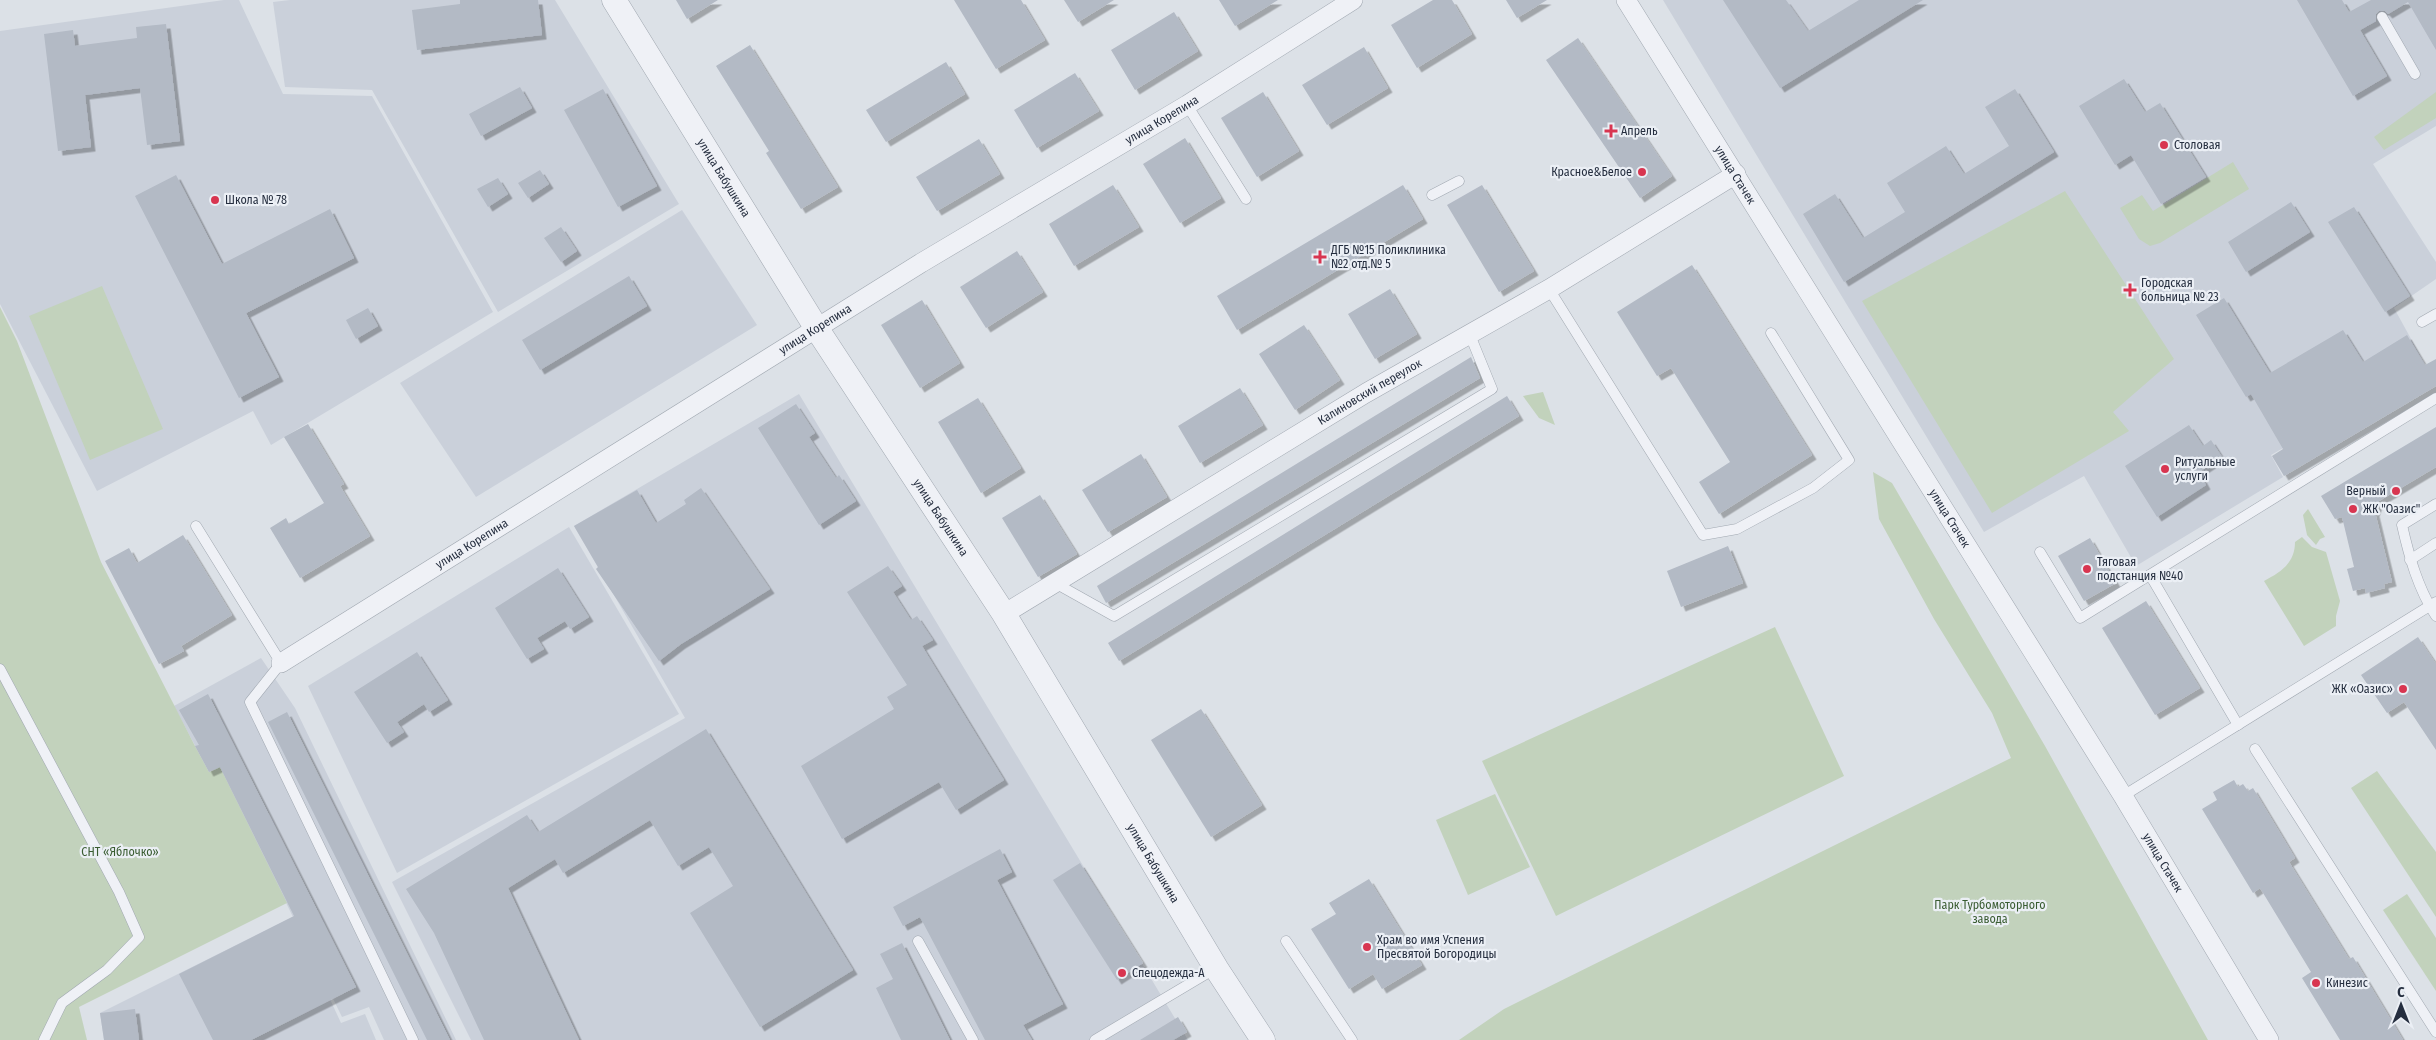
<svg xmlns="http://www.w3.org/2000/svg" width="2436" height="1040" viewBox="0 0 2436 1040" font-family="'Fira Sans Condensed',sans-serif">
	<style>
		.built { fill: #cad0da }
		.green { fill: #c2d2bc }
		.building { fill: #b3bac5; filter: url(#shadow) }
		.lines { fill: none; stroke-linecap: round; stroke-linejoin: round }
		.service-casing { stroke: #a1a8b1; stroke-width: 11 }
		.minor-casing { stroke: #a1a8b1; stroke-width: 20 }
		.tertiary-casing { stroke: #a1a8b1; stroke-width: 25 }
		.service { stroke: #eff1f6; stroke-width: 10 }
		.minor { stroke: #eff1f6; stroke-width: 19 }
		.tertiary { stroke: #eff1f6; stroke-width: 24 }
		.poi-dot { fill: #d83550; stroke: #ebeff5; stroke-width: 2 }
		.labels { text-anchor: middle; stroke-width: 4.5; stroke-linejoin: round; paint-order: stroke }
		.street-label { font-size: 12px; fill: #252e3f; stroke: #ebeff5 }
		.poi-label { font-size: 12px; fill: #252e3f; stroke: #ebeff5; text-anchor: start }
		.park-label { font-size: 12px; fill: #395c31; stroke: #ebeff5 }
	</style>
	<defs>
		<filter id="shadow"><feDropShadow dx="4.5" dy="4.5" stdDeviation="0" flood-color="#0004"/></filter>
	</defs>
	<rect width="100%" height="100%" fill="#dce1e7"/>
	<g class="built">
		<polygon points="224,0 239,0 283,94 372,96 493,312 271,445 253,411 97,491 0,304 0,31"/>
		<polygon points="290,0 555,0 679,204 498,312 372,90 285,87 273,2"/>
		<polygon points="1663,0 2436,0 2436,126 2373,164 2436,262 2436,279 2394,308 2426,366 2271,455 2283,477 2136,566 2084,476 1984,532"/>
		<polygon points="682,210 757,325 476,497 400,383"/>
		<polygon points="799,394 1188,1040 471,1040 392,882 685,718 574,526"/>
		<polygon points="569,527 679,714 397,873 308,686"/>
		<polygon points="261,658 295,708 456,1040 384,1040 369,1007 342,1017 220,768 209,772 174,706"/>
		<polygon points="292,917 341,1023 365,1014 376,1040 104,1040 100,1013"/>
	</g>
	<g class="green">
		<polygon points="2436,92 2436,118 2384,150 2374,137"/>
		<polygon points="2233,162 2249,189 2160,243 2150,246 2139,239 2120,208 2142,195 2153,211"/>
		<polygon points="2065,191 2174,359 2113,412 2129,431 1992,513 1862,301"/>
		<polygon points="102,286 163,429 90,460 29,316"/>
		<polygon points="0,307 17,341 101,562 195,746 209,772 220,767 287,903 79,1007 87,1040 0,1040"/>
		<polygon points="1543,392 1555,425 1539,418 1523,396"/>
		<polygon points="1873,472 1892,483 2045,746 2208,1040 1459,1040 1504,1009 2011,758 1992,713 1934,619 1879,519"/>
		<polygon points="2308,509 2325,537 2320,539 2316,545 2307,535 2303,515"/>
		<path d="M2302,537L2312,547L2326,552L2340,601L2336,616V626L2304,646L2264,581C2281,572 2295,563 2295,542Z"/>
		<polygon points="1775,627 1844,776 1556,916 1482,761"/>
		<polygon points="2377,771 2436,852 2436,917 2351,788"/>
		<polygon points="1495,794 1530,867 1468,895 1436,820"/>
		<polygon points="2407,894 2436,938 2436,991 2383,910"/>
	</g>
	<g class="building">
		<polygon points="460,0 538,0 542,35 417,50 412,10 460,4"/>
		<polygon points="676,0 718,0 687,19"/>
		<polygon points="954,0 1021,0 1045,40 996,69"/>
		<polygon points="1064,0 1114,0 1078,22"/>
		<polygon points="1219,0 1278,0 1235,26"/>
		<polygon points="1433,0 1452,0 1472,34 1417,68 1391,25"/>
		<polygon points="1506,0 1547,0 1517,18"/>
		<polygon points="1723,0 1786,0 1808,31 1859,0 1923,0 1780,88"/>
		<polygon points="2297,0 2342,0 2349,12 2371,0 2436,0 2436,50 2408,2 2388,14 2385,11 2379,11 2376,14 2376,21 2360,30 2387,76 2353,96"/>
		<polygon points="1174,12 1198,51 1135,90 1111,50"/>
		<polygon points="166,24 180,141 147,145 140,88 85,95 91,147 58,151 44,34 73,30 75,46 137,38 136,27"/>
		<polygon points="1578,38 1672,176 1640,198 1546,60"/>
		<polygon points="750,45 838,187 801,209 766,153 769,151 716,66"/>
		<polygon points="1364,47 1388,88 1327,125 1302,85"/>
		<polygon points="946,62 965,94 886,142 866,110"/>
		<polygon points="1075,73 1099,111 1037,148 1014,110"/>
		<polygon points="2124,79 2145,112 2160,103 2206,177 2161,204 2131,155 2115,165 2079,106"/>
		<polygon points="520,87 532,108 481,136 469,114"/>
		<polygon points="603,89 657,186 618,207 564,110"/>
		<polygon points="2015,89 2054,152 1844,282 1803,214 1835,194 1863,238 1905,212 1887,183 1946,146 1964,174 2009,146 1985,107"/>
		<polygon points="1263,92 1299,151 1257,177 1221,118"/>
		<polygon points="1185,138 1221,198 1180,223 1143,164"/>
		<polygon points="979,139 1000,174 937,211 916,177"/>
		<polygon points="540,170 549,184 528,198 518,183"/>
		<polygon points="176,175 222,264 330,209 354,258 246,313 279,377 239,398 135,196"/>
		<polygon points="498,178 508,194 488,207 477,189"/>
		<polygon points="1113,185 1139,227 1074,266 1049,224"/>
		<polygon points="1403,185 1423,219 1237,330 1217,296"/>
		<polygon points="1482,185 1534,271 1499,292 1447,205"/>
		<polygon points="2291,202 2310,232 2246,272 2228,242"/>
		<polygon points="2354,207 2410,296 2385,312 2328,222"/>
		<polygon points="561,227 577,251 561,262 544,238"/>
		<polygon points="1017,251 1043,292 986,328 960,287"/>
		<polygon points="1692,265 1812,455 1719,514 1699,482 1730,462 1671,368 1657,376 1617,312"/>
		<polygon points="629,276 647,306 540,370 522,340"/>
		<polygon points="1390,289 1417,334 1375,359 1348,314"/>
		<polygon points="2224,298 2270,373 2343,330 2363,362 2407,335 2425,365 2436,359 2436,386 2284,476 2272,456 2283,449 2251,394 2246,397 2196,315"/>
		<polygon points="922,300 960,363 920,388 881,325"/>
		<polygon points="368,308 378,326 356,339 346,320"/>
		<polygon points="1304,325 1340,380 1295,410 1259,354"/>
		<polygon points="1471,357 1480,378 1106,603 1097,586"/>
		<polygon points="1240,388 1263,425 1200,463 1178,426"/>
		<polygon points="1507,396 1519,416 1119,661 1108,643"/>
		<polygon points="978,398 1021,468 981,493 938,422"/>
		<polygon points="796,404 815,433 809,437 836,478 839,475 856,501 819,525 758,428"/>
		<polygon points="308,424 344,484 340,486 370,536 300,578 270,528 286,518 289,524 324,503 284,437"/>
		<polygon points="2189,425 2203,446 2211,440 2222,457 2199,472 2206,485 2157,517 2125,466"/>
		<polygon points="2436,427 2436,467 2379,501 2375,512 2392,582 2384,584 2385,588 2366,593 2365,588 2353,591 2347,569 2354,567 2342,517 2335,519 2321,496"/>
		<polygon points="1141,454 1167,497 1108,532 1082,490"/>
		<polygon points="701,488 770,589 681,644 659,661 596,569 598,567 574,526 637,490 656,523 686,504 684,500"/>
		<polygon points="1040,495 1077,554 1038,577 1002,518"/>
		<polygon points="183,535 232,615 181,646 184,651 159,664 105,561 129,548 137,563"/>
		<polygon points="2090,538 2116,583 2084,601 2058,556"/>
		<polygon points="1728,546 1743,583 1681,607 1667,571"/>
		<polygon points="888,566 902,586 893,592 911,620 917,616 933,640 922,646 1004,780 956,810 939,782 842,839 801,766 894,709 887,697 907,685 847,592"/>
		<polygon points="558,568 589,617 570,629 565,621 537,638 544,649 527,659 495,608"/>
		<polygon points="2146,601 2200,688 2155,715 2102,628"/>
		<polygon points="2418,637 2436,664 2436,750 2404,702 2387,713 2361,675"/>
		<polygon points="417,652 448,700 429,712 424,704 397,722 404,732 387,743 354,692"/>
		<polygon points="208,694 356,987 251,1040 213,1040 179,974 294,916 220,767 209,772 195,746 199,745 179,710"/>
		<polygon points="1201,709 1262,805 1211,837 1151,740"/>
		<polygon points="287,712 386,911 450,1040 427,1040 268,722"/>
		<polygon points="706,729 853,970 760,1027 690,913 733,886 709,847 678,866 650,820 563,873 555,859 508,888 579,1040 484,1040 434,933 406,889 527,815 538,832"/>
		<polygon points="2234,780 2238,787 2243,784 2248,791 2253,788 2295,858 2289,862 2349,959 2353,957 2403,1040 2340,1040 2302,978 2311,972 2260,888 2253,893 2202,809 2217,800 2213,792"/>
		<polygon points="1000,849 1012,872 997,880 1063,1004 1023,1025 1032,1040 985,1040 920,917 903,926 893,907"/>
		<polygon points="1080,863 1143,963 1117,980 1053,880"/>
		<polygon points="1369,879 1422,965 1382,989 1373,974 1349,989 1311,929 1336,914 1329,903"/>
		<polygon points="902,943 950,1040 901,1040 876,988 893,979 880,954"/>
		<polygon points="135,1009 139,1040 104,1040 100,1013"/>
		<polygon points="1178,1017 1187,1032 1173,1040 1140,1040"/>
	</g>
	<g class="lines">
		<defs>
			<g id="service">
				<polyline points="2382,17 2415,74"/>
				<polyline points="1187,105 1246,199"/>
				<polyline points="1432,195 1459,181"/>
				<polyline points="1549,289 1703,535 1737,529 1813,488 1849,460 1771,333"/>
				<polyline points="2422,322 2436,314"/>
				<path d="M2436,504L2402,525C2409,556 2418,589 2436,616"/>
				<polyline points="196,526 281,663 250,702 413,1040"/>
				<polyline points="2040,552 2080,618 2436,398"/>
				<polyline points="2410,560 2436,543"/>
				<polyline points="2150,575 2238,725"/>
				<polyline points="1055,583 1114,616 1492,389 1470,335"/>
				<polyline points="0,669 119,892 139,937 107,970 62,1003 44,1040"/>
				<polyline points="2255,749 2436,1032"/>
				<polyline points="2123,796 2436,602"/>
				<polyline points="918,941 973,1040"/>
				<polyline points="1286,941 1352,1040"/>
				<polyline points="1095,1040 1216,968"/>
			</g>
			<g id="minor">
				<path id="s1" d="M1626,0L2123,796L2269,1040"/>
				<path id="s2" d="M1004,614L1366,393L1549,289L1736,174"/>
				<path id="s3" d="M281,663L921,263L1187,105L1353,0"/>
			</g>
			<g id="tertiary">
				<path id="s4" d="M614,0L817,329L1004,614L1216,968L1263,1040"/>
			</g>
		</defs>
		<use href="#service" class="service-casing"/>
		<use href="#minor" class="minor-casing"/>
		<use href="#tertiary" class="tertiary-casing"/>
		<use href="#service" class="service"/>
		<use href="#minor" class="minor"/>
		<use href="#tertiary" class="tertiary"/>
	</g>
	<g class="poi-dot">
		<path d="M1608.5 123.5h5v5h5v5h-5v5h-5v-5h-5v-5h5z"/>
		<circle cx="2164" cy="145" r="5"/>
		<circle cx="1642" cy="172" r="5"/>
		<circle cx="215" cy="200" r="5"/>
		<path d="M1317.5 249.5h5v5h5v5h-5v5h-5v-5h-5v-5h5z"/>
		<path d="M2127.5 282.5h5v5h5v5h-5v5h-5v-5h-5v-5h5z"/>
		<circle cx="2165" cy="469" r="5"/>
		<circle cx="2396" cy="491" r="5"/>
		<circle cx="2353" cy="509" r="5"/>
		<circle cx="2087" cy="569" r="5"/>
		<circle cx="2403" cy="689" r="5"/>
		<circle cx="1367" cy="947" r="5"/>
		<circle cx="1122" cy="973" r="5"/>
		<circle cx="2316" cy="983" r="5"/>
	</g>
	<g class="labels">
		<g class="street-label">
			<text dy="4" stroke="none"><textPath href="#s3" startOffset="1035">улица Корепина</textPath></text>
			<text dy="4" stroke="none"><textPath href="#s1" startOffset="206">улица Стачек</textPath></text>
			<text dy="4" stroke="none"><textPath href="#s4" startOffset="209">улица Бабушкина</textPath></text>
			<text dy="4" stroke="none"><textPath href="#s3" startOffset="630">улица Корепина</textPath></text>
			<text dy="4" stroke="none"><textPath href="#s2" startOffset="428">Калиновский переулок</textPath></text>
			<text dy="4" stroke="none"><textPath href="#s4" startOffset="612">улица Бабушкина</textPath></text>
			<text dy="4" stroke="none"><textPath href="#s1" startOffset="611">улица Стачек</textPath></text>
			<text dy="4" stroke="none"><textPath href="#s3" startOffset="225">улица Корепина</textPath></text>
			<text dy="4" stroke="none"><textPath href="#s4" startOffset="1018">улица Бабушкина</textPath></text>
			<text dy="4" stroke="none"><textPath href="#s1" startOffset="1016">улица Стачек</textPath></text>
		</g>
		<g class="poi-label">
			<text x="1621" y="135">Апрель</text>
			<text x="2174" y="149">Столовая</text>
			<text x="1632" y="176" text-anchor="end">Красное&amp;Белое</text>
			<text x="225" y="204">Школа № 78</text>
			<text x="1331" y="254">ДГБ №15 Поликлиника<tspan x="1331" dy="14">№2 отд.№ 5</tspan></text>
			<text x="2141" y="287">Городская<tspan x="2141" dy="14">больница № 23</tspan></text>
			<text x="2175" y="466">Ритуальные<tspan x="2175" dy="14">услуги</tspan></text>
			<text x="2386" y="495" text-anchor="end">Верный</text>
			<text x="2363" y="513">ЖК "Оазис"</text>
			<text x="2097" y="566">Тяговая<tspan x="2097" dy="14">подстанция №40</tspan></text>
			<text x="2393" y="693" text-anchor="end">ЖК «Оазис»</text>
			<text x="1377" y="944">Храм во имя Успения<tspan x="1377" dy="14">Пресвятой Богородицы</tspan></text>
			<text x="1132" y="977">Спецодежда-А</text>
			<text x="2326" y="987">Кинезис</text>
		</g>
		<g class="park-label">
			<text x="120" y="856">СНТ «Яблочко»</text>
			<text x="1990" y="909">Парк Турбомоторного<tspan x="1990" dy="14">завода</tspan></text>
		</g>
	</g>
	<g transform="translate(2401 1005)" stroke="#ebeff5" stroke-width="4" paint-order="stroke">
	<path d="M0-4L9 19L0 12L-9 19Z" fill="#252e3f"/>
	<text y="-8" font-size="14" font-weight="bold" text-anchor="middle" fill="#252e3f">С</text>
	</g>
</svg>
